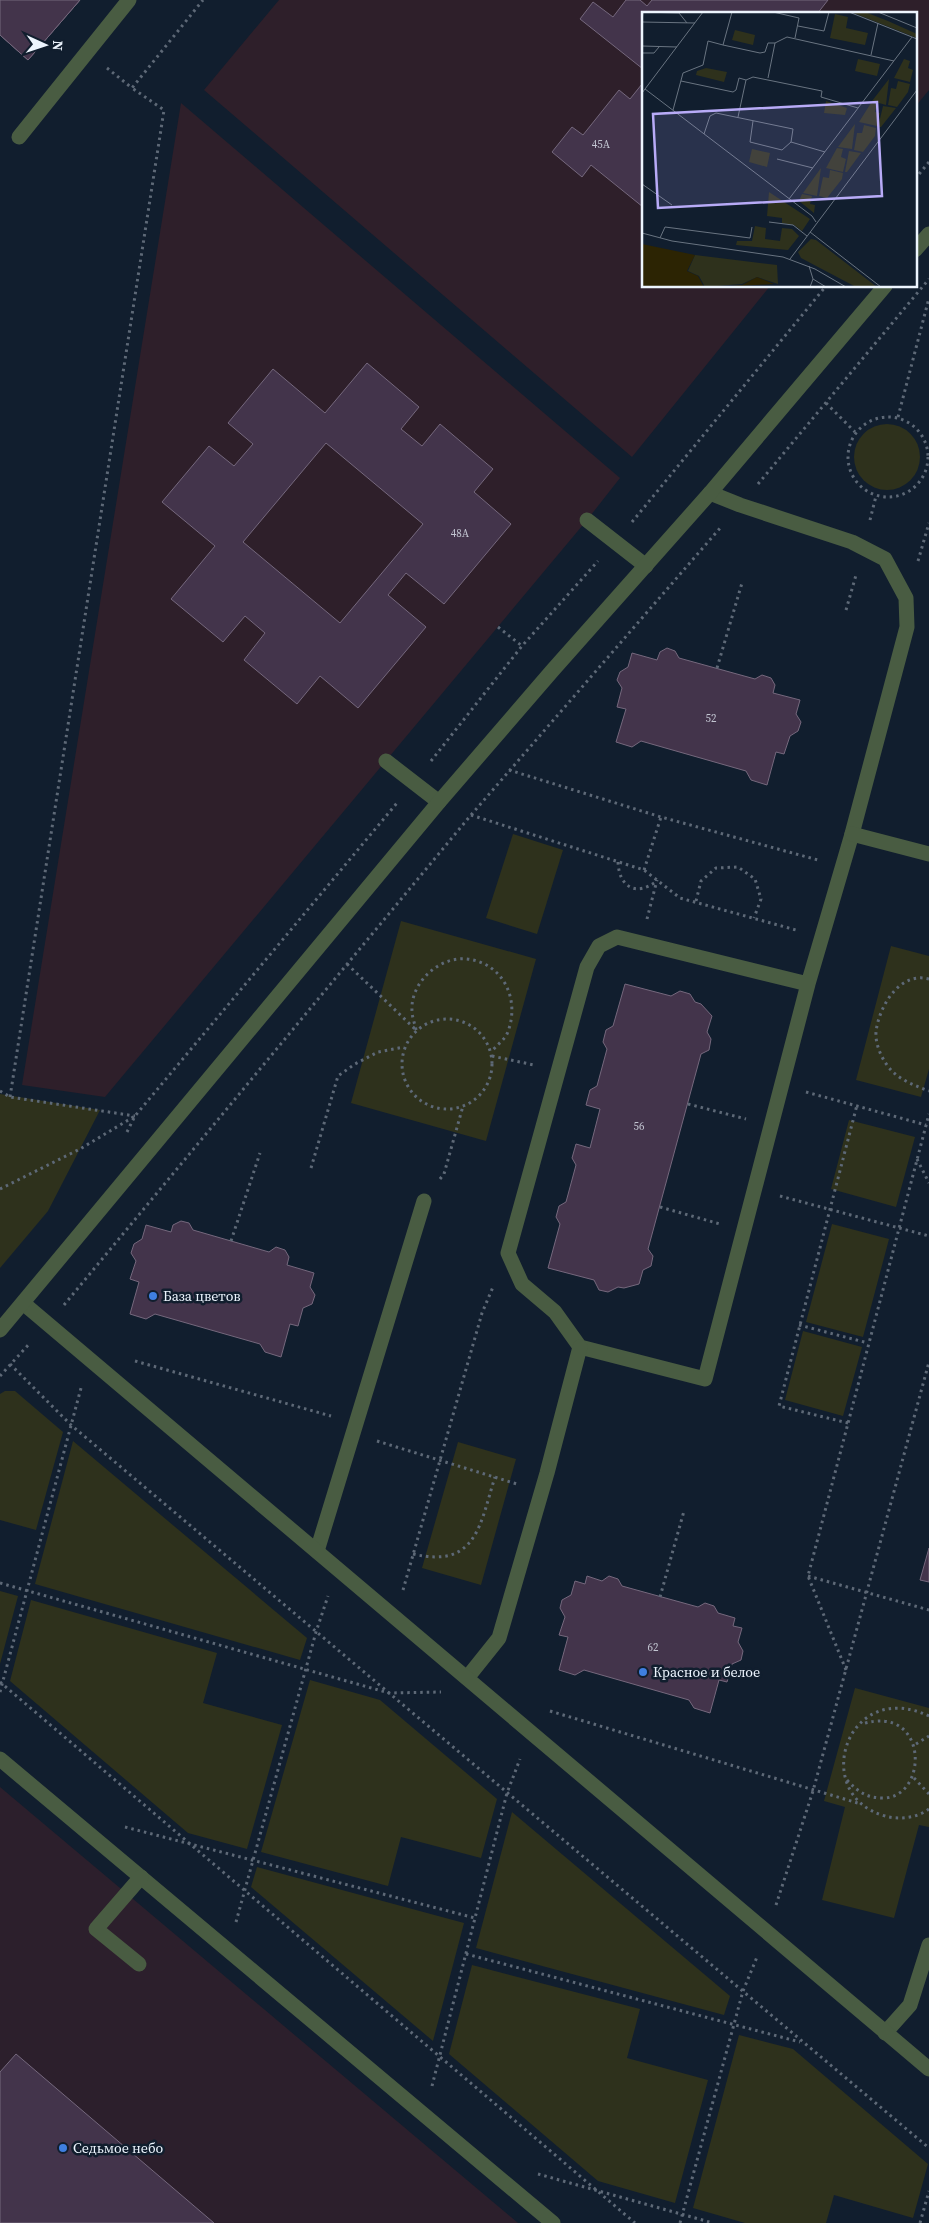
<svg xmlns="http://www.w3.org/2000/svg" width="929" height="2223" viewBox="0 0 929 2223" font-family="'Source Serif 4',serif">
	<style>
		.commercial { fill: #2c1f2c }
		.education { fill: #2e1f2a }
		.green { fill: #2e311c }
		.building { fill: #43344b; stroke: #75687d; fill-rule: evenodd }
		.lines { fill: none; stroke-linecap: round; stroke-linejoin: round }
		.path { stroke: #5e6977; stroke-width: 3; stroke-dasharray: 2.5 4; stroke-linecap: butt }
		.lane { stroke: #495c42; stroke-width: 15 }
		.street { stroke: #495c42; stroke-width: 15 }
		.shop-dot { fill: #3f7fe0; stroke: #111e2e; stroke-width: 2 }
		.labels { text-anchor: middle; stroke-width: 5; stroke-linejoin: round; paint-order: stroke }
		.number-label { font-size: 11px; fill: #c2c5d1 }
		.poi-label { font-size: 14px; fill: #edf5fe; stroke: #111e2e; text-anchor: start }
		.inset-road { fill: none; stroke: #697481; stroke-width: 1 }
		.view { fill: #b8abf7; fill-opacity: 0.15; stroke: #b8abf7; stroke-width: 2.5 }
		.inset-edge { fill: none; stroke: #edf5fe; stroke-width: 2.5 }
	</style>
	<rect width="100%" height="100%" fill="#111e2e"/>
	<polygon class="commercial" points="0,1787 518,2223 0,2223"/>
	<g class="education">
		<polygon points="279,0 929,0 929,90 915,107 915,14 643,14 643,286 770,286 632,457 204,90"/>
		<polygon points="181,103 620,478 587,520 105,1097 22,1085"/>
	</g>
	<g class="green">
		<circle cx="887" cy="457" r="33"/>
		<polygon points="513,834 563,850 537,934 486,918"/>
		<polygon points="401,921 536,959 486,1141 351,1103"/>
		<polygon points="891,946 929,956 929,1069 921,1097 856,1080"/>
		<polygon points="0,1094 100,1110 48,1211 0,1268"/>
		<polygon points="849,1120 915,1137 896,1207 831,1189"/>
		<polygon points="832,1224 889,1239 863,1337 806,1322"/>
		<polygon points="803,1331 862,1347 843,1416 785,1400"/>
		<polygon points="5,1391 15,1391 63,1432 36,1530 0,1520 0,1394"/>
		<polygon points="73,1441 307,1638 300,1660 35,1584"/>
		<polygon points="458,1442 516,1459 481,1585 422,1568"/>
		<polygon points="0,1591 18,1596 0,1664"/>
		<polygon points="31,1600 217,1653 203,1703 282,1725 247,1849 188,1833 10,1681"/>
		<polygon points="310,1680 380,1700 497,1799 481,1858 401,1837 388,1886 261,1852"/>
		<polygon points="855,1688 929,1708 929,1827 919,1825 894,1918 822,1900 845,1807 824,1801"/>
		<polygon points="512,1812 730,1996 724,2015 476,1948"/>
		<polygon points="257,1867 464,1923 433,2041 251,1887"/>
		<polygon points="472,1965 640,2009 627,2058 708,2080 675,2203 598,2181 449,2054"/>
		<polygon points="739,2035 793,2049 928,2164 913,2218 834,2195 826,2223 745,2223 693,2208"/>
	</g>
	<g class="building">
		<polygon points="0,0 80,0 28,60 0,35"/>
		<polygon points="0,0 80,0 28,60 0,35"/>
		<polygon points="626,0 640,0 647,6 652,0 828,0 817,14 643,14 643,69 580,19 593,2 613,17"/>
		<polygon points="642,84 643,84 643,207 591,165 582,177 552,152 572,127 583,135 619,90 630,99"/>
		<path d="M367,363L419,407L401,429L422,446L440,424L493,469L474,492L511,524L444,604L406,573L388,595L426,627L358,708L320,676L297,704L244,660L265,633L245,616L223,642L171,599L215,546L162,502L209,446L234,466L253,444L228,423L273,369L325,413ZM326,443L423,524L340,623L243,542Z"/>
		<polygon points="667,648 675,651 679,658 755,679 762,675 771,678 775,685 773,693 800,700 796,714 801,722 798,731 790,736 784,754 776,752 767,785 751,780 746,771 641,741 632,747 616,742 626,709 617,707 622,688 617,680 620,672 628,667 632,653 657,660 660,652"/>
		<polygon points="625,984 671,996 680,991 690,994 695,1002 701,1004 712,1016 707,1032 711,1039 709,1050 701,1054 648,1249 653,1256 651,1266 643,1270 639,1284 624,1288 618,1287 608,1292 599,1290 594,1280 548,1268 560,1224 556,1217 559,1206 566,1202 576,1165 572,1158 576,1144 590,1148 600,1109 586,1105 590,1090 597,1086 607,1049 603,1042 606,1030 613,1026"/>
		<polygon points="181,1221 189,1223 193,1230 269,1252 276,1247 285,1250 289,1257 287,1265 314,1273 310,1287 315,1295 312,1304 303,1308 298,1326 290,1324 281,1357 265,1352 260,1344 155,1314 146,1319 130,1314 139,1282 130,1279 136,1261 131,1253 134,1244 142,1239 146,1225 171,1232 173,1225"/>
		<polygon points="929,1548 929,1582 920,1580"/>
		<polygon points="587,1576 602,1581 609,1576 618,1579 622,1586 698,1607 705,1603 714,1606 718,1613 735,1618 733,1626 742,1628 738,1642 743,1651 741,1660 732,1664 727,1682 719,1680 710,1713 694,1708 689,1700 584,1670 575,1675 559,1670 568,1637 559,1635 565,1617 560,1608 562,1600 571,1595 575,1581 585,1584"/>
		<polygon points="16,2054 214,2223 0,2223 0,2072"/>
	</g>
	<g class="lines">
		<g class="path">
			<polyline points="107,68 132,88 203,0"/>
			<polyline points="915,179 929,162"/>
			<polyline points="826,403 855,432"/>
			<circle cx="888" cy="457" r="40"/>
			<polyline points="898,417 929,298"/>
			<polyline points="758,484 929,279"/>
			<polyline points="870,520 876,496"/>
			<polyline points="632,522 826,286"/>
			<polyline points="918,561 929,523"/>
			<polyline points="846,610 856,575"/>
			<polyline points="498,627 522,646"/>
			<polyline points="717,668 742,583"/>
			<polyline points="431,761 522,646 598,561"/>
			<polyline points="509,770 661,817 818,860"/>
			<polyline points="471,815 644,870 680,898 796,930"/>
			<path d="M618,862C619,887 636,897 657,881"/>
			<polyline points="644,870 661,817"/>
			<polyline points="696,901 701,881 716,868 738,867 755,879 761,899 754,918"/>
			<polyline points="647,919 657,880"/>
			<polyline points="347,964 415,1029"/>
			<path d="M929,979C900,971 879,1006 876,1032C875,1045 883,1062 892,1071C902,1081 916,1086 929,1091"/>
			<circle cx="447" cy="1064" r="45"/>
			<path d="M416,1030C415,1024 412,1017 412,1011C410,983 439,956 467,959C504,963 521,1001 507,1034C504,1040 496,1046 492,1051"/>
			<polyline points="492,1056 534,1065"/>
			<polyline points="0,1091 10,1097 135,1116"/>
			<polyline points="806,1092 926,1125"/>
			<polyline points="10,1097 164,110 132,88"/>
			<polyline points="688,1104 746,1119"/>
			<polyline points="127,1132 135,1116 397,803"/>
			<polyline points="917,1159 929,1183"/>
			<polyline points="311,1168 338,1076 355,1064 378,1052 404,1047"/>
			<polyline points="440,1179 444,1174 463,1106"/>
			<polyline points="0,1189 80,1149 135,1116"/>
			<polyline points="780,1196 929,1236"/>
			<polyline points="660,1207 720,1224"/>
			<polyline points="231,1241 260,1153"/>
			<polyline points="64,1305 471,815 721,527"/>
			<polyline points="799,1325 868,1343"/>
			<polyline points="135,1361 331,1416"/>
			<polyline points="10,1364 71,1425 929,2148"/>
			<polyline points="0,1376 30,1343"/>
			<polyline points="848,1423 779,1406 857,1105"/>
			<polyline points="377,1441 517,1484"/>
			<path d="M413,1554C477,1569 480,1524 495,1477"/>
			<polyline points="808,1576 929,1610"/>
			<polyline points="0,1583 389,1693 441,1692"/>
			<polyline points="403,1590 482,1313 493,1287"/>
			<polyline points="660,1597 684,1511"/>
			<polyline points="846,1670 808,1576 929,1114"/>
			<polyline points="0,1682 635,2223"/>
			<polyline points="0,1692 81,1388"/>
			<polyline points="550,1711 861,1804"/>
			<path d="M929,1716C846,1677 809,1795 885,1816C899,1820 917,1818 929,1809"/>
			<polyline points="916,1744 929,1736"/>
			<polyline points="914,1778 929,1794"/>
			<path d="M847,1780C858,1792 867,1798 883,1798C929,1798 929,1703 862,1724"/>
			<polyline points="125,1827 475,1918"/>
			<polyline points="776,1905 813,1791 929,1362"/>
			<polyline points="236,1922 316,1632 328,1596"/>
			<polyline points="466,1954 800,2042"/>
			<polyline points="432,2086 507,1793 520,1759"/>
			<polyline points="538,2174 713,2223"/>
			<polyline points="680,2223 743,1991 757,1957"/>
			<polyline points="920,2223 929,2191"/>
		</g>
		<g class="lane">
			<polyline points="19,137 129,0"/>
			<polyline points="710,493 740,505 852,542 885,559 906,598 907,627 852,834 808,984 705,1379 580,1347 555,1312 522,1284 508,1253 587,967 599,946 617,937 808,984"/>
			<polyline points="587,520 646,566"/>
			<polyline points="386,761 439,802"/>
			<polyline points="852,834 929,854"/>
			<polyline points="317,1551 424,1201"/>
			<polyline points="467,1678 499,1638 547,1473 580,1347"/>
			<polyline points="0,1759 553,2223"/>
			<polyline points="139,1964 96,1929 141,1877"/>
			<polyline points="885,2033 910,2005 929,1945"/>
		</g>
		<g class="street">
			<polyline points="915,250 929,234"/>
			<polyline points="23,1303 929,2069"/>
			<polyline points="0,1330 439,802 552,671 710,493 885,286"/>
		</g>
	</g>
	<g class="shop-dot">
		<circle cx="153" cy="1296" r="5"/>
		<circle cx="643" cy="1672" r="5"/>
		<circle cx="63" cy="2148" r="5"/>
	</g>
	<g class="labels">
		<g class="number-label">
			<text x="601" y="148">45А</text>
			<text x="460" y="537">48А</text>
			<text x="711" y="722">52</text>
			<text x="639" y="1130">56</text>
			<text x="653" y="1651">62</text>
		</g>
		<g class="poi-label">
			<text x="163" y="1301">База цветов</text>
			<text x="653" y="1677">Красное и белое</text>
			<text x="73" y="2153">Седьмое небо</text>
		</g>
	</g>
	<g transform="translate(642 12)">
		<rect width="275" height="275" fill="#111e2e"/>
		<path d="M209,0H223L246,9L275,22V26ZM193,2L206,5L204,16L226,21L223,33L188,26ZM93,18L113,23L111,33L90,28ZM216,47L238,52L235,64L213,59ZM262,47L268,49L266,56L271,58L268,70L252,66ZM64,56L85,60L82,70L54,63L55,59ZM247,67L244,93L230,89ZM256,69L268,72L266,80L255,95L246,93L249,76L254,77ZM184,89L205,96L203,103L182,101ZM229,91L235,92L233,100L238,101L235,114L217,110ZM241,94L254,96L239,115H236ZM213,112L210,137L196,135ZM222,113L234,116L233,124L221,140L212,138L215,121H220ZM195,136L201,137L199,145L204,147L201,160L184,156ZM110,137L128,141L125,155L107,150ZM207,139L219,141L205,160H203ZM179,156L175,184L161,181ZM188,158L201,161L200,167L185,186L177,184L181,165L187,166ZM127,180L168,207L160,219L152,213L140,211V206L125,204ZM160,182L170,184L168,192L173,193L172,201L157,189ZM113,214L124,216L123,227L138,229L140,216L150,217L157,224L146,238L94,233L95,229H110ZM169,227L174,228L235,275H214L159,246L156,240ZM53,243L135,253L136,272L115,265L100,272L63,275L57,264L46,259Z" fill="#2e311c"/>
		<path d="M0,232L53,243L45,259L56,264L62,275H0ZM115,265L132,272L79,275L100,273Z" fill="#2c2403"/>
		<path class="inset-road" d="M0,0L37,1L45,11M1,0L0,10L53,11M90,0L81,33L118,41L123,40L126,31H133M131,0L157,6L153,26M207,0L275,27M236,0L275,16M156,14L182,19L187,0M0,34L35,35M0,41H12L17,35M229,43L236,11M126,66L133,31L145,25L252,49M39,69L91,80L94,78L97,66L104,68M3,77L170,204L174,210M0,81L61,0M31,98L41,61L61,53L66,29L81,33M96,105L104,68L111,65L180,79L179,85L216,96M62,122L68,104L74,101L151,117L149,130L140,138L108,130L111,109M149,130L183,140M135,147L171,156M0,172L30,193M147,187L270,25M127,210L151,213L165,224M168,220L239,275M0,221L30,229L141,245L173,257L204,275M18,226L23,215L108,226L110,215M148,247L275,78M167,254L171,267L168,275M171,267L184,275"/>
		<path class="view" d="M235,90L240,184L16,196L11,102Z"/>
		<rect width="275" height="275" class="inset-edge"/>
	</g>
	<g transform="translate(45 45) rotate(93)" stroke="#111e2e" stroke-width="4" paint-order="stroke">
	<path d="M0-4L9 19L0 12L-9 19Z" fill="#edf5fe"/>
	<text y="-8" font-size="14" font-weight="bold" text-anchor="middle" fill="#edf5fe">N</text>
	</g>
</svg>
